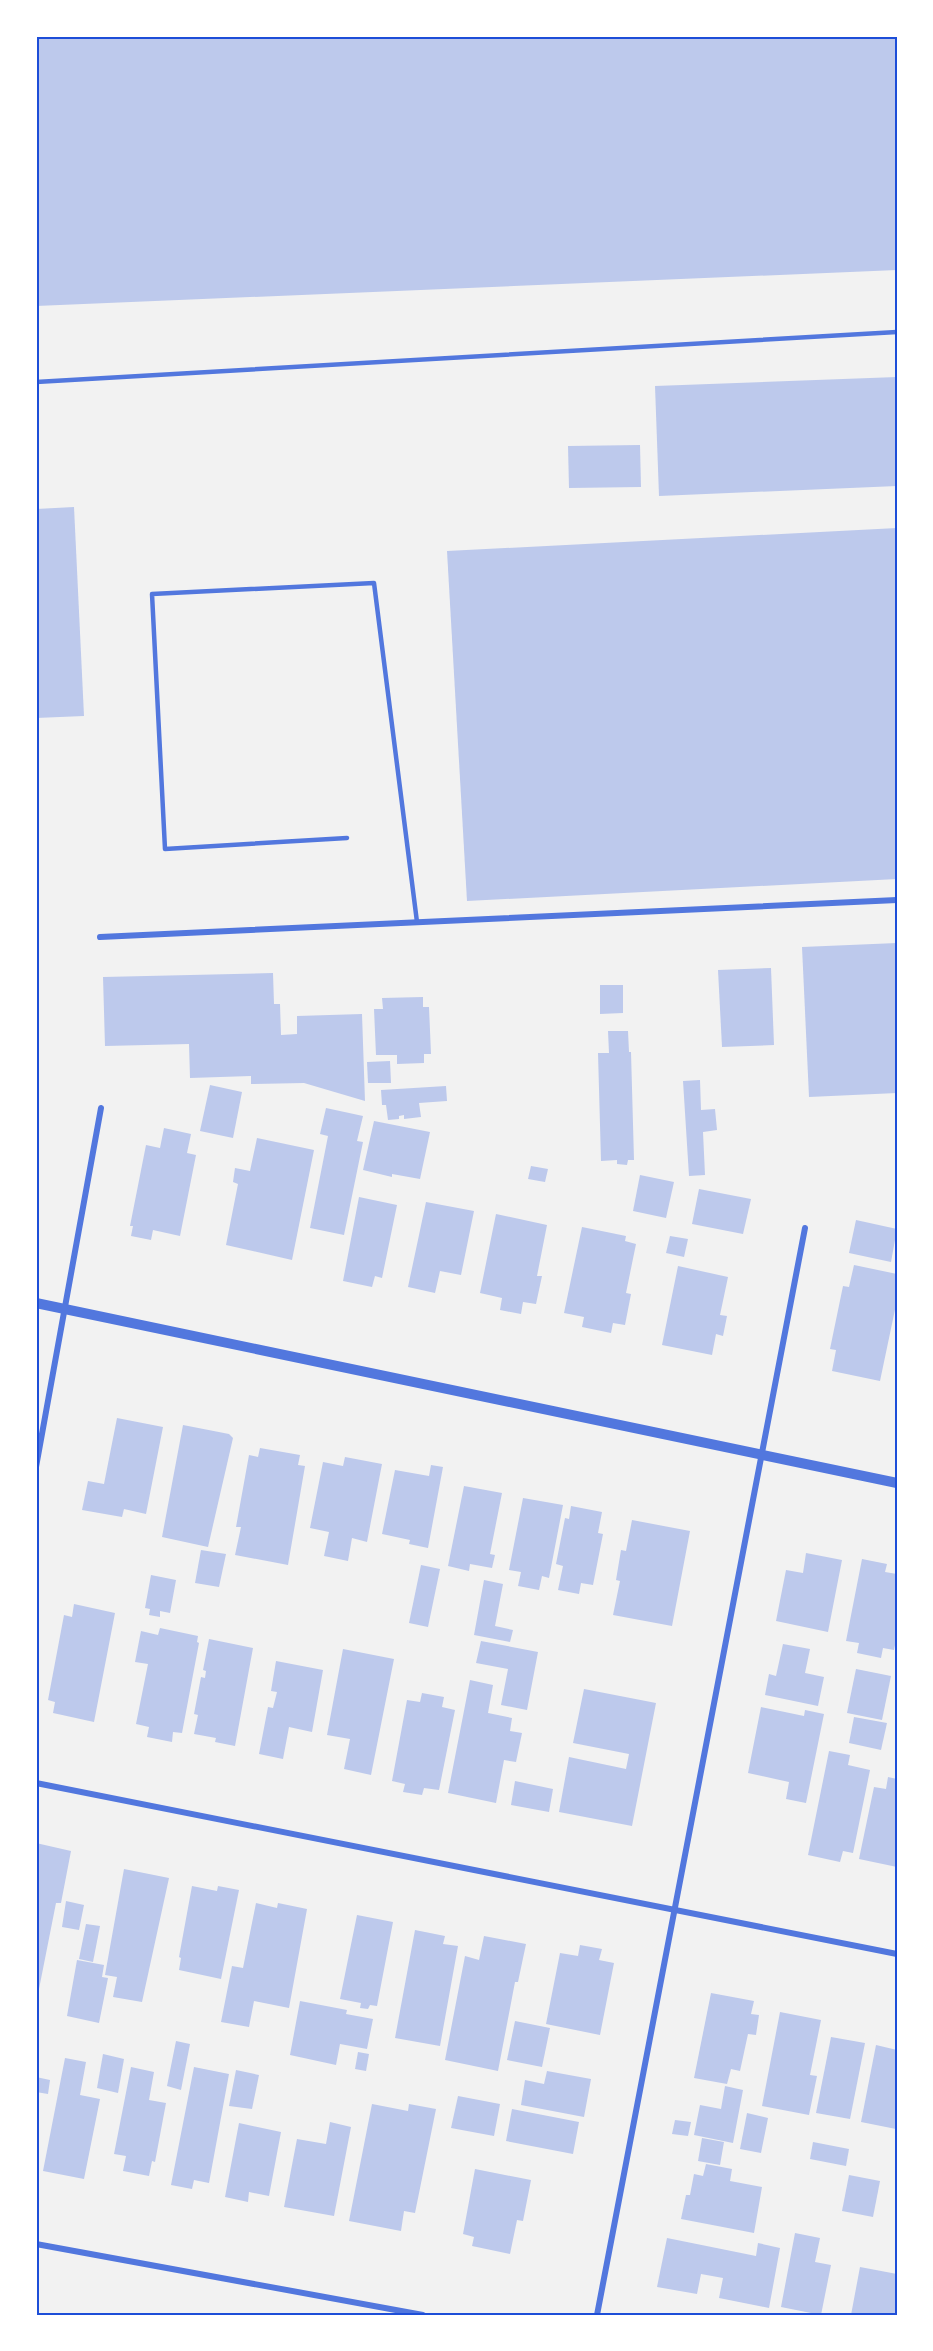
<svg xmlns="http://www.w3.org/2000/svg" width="933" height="2351" viewBox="0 0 933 2351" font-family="'Open Sans',sans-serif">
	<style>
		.building { fill: #bdc9ec }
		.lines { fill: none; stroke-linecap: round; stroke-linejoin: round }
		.service { stroke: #5277de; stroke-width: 4.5 }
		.minor { stroke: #5277de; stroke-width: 6 }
		.tertiary { stroke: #5277de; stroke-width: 10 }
		.neatline { fill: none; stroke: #1d4ed8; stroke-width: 2 }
	</style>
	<rect width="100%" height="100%" fill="#f2f2f2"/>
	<g class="building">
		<polygon points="36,36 897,36 897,270 36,306"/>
		<polygon points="897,377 897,486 659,496 655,386"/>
		<polygon points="640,445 641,487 569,488 568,446"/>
		<polygon points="74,507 84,716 36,718 36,509"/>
		<polygon points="897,528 897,879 467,901 447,551"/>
		<polygon points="897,943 897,1093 809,1097 802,947"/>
		<polygon points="771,968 774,1045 722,1047 718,970"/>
		<polygon points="273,973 274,1004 280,1004 281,1035 297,1034 297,1016 362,1014 365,1101 304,1083 251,1084 251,1076 190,1078 189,1044 105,1046 103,977"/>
		<polygon points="600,985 623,985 623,1013 600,1014"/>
		<polygon points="423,997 423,1007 429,1007 431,1054 424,1054 424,1063 397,1064 397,1055 376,1055 374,1009 383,1009 382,998"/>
		<polygon points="608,1031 628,1031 629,1052 631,1052 634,1160 628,1160 627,1165 617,1164 617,1160 601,1161 598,1053 609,1053"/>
		<polygon points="390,1061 391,1083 368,1083 367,1062"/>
		<polygon points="700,1080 701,1110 715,1109 717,1130 703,1132 705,1175 689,1176 683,1081"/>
		<polygon points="210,1085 242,1092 233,1138 200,1131"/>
		<polygon points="446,1086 447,1101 419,1103 421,1117 404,1119 404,1115 399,1116 399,1119 388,1120 386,1105 382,1105 381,1090"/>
		<polygon points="326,1108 363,1116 357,1141 363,1142 344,1235 310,1228 328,1136 320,1134"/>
		<polygon points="374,1121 430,1132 420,1179 392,1174 392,1177 363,1170"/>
		<polygon points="164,1128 191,1134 187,1153 196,1155 180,1236 153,1230 151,1240 131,1236 133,1226 130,1226 146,1145 160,1148"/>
		<polygon points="257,1138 314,1150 292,1260 226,1245 238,1184 233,1182 235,1168 250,1171"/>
		<polygon points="531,1166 548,1169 545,1182 528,1179"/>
		<polygon points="640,1175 674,1182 666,1218 633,1211"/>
		<polygon points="699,1189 751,1199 743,1234 692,1224"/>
		<polygon points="359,1197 397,1205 382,1278 375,1276 372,1287 343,1281"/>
		<polygon points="426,1202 474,1211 461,1275 440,1271 435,1293 408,1287"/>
		<polygon points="496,1214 547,1225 537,1276 542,1276 536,1304 523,1302 521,1314 500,1310 502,1298 480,1293"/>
		<polygon points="856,1220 897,1229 891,1262 849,1253"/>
		<polygon points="582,1227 626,1236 625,1241 636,1244 626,1293 631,1294 625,1325 613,1323 611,1333 582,1327 584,1317 564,1313"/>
		<polygon points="670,1236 688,1239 684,1257 666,1253"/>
		<polygon points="854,1265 897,1274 897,1300 880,1381 832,1371 836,1350 830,1349 843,1286 849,1287"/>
		<polygon points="678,1266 728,1277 720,1315 727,1316 723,1336 716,1334 712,1355 662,1345"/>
		<polygon points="117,1418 163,1427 146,1514 124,1509 122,1517 82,1510 88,1481 104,1484"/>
		<polygon points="183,1425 229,1434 233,1438 208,1547 162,1537"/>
		<polygon points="260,1448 300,1455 298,1465 305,1466 288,1565 235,1555 241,1527 236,1527 249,1455 258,1457"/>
		<polygon points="345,1457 382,1464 367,1542 352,1538 348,1561 324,1556 329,1532 310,1528 323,1462 343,1466"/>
		<polygon points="431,1465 443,1467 428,1548 409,1544 410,1540 382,1534 395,1470 429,1476"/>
		<polygon points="464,1486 502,1493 490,1554 495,1555 492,1568 470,1564 469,1571 448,1566"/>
		<polygon points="523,1498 563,1505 549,1578 542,1576 539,1590 518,1586 521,1572 509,1570"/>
		<polygon points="571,1506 602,1512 598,1533 603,1534 593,1585 581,1583 579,1594 558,1590 563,1566 556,1564 565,1518 569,1519"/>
		<polygon points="632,1520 690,1531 672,1626 613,1615 620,1581 616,1580 621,1550 626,1551"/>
		<polygon points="201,1550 226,1554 219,1587 195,1583"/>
		<polygon points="806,1553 842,1560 828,1632 776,1621 786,1570 803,1573"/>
		<polygon points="862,1559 887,1564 885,1572 897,1574 897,1635 894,1650 883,1648 881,1658 857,1653 859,1643 846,1641"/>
		<polygon points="421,1565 440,1569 428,1627 409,1623"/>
		<polygon points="151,1575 176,1580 170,1613 160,1611 160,1617 149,1615 150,1609 145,1608"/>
		<polygon points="484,1580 503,1584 495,1626 513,1630 510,1642 474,1635"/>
		<polygon points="74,1604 115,1613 94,1722 53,1713 55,1702 48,1700 64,1615 72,1617"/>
		<polygon points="160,1628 198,1636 197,1642 199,1643 182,1733 173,1732 172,1742 147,1737 149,1727 136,1724 148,1664 135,1662 141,1631 158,1635"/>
		<polygon points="209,1639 253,1648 235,1746 215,1742 216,1738 194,1734 198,1715 194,1714 201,1677 205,1678 206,1671 203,1670"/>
		<polygon points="481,1641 538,1652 527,1710 501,1705 508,1669 476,1663"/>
		<polygon points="783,1644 810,1649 805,1673 824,1677 818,1706 765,1695 769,1674 776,1676"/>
		<polygon points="343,1649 394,1659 371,1775 344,1769 350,1739 327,1735"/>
		<polygon points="276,1661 323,1670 312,1732 289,1727 283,1759 259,1754 268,1707 273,1708 277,1692 271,1691"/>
		<polygon points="856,1669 891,1676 882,1720 847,1713"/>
		<polygon points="470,1680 493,1685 488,1713 512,1718 510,1731 522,1733 516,1762 504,1760 496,1803 448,1793"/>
		<polygon points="584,1689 656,1703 632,1826 559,1812 569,1757 626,1769 629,1754 573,1743"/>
		<polygon points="422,1693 444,1697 442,1707 455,1710 439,1790 424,1788 422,1795 403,1792 405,1784 392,1781 407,1700 420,1702"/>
		<polygon points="761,1707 804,1716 805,1710 824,1714 806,1803 786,1799 789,1782 748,1773"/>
		<polygon points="854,1717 887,1723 881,1750 849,1743"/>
		<polygon points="829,1751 850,1755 848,1765 870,1770 853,1853 843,1851 840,1862 808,1855"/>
		<polygon points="888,1777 897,1779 897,1867 859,1859 874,1787 886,1789"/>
		<polygon points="515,1781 553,1789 549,1812 511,1805"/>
		<polygon points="36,1843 71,1851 61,1903 56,1903 39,1989 36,1989"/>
		<polygon points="124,1869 169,1878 142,2002 113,1997 117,1977 105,1975"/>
		<polygon points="192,1886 217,1891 218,1886 239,1890 221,1979 179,1970 181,1958 179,1957"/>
		<polygon points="66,1901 84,1905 79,1930 62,1927"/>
		<polygon points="256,1903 277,1908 278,1903 307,1909 289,2008 254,2001 249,2027 221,2022 232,1966 243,1968"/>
		<polygon points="357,1915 393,1922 377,2006 370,2005 368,2009 360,2008 361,2003 340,1999"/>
		<polygon points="86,1924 100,1926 93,1962 79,1959"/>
		<polygon points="415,1930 445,1936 443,1944 458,1946 440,2046 395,2038"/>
		<polygon points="484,1936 526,1944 518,1982 515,1982 498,2071 445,2060 465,1956 479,1960"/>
		<polygon points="580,1945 602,1949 599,1960 614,1963 600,2035 546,2024 560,1953 578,1956"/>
		<polygon points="77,1960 104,1965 102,1977 108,1978 99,2023 67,2016"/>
		<polygon points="711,1993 754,2001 751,2014 759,2015 756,2035 748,2034 740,2071 731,2069 727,2084 694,2078"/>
		<polygon points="300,2001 347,2010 346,2014 373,2019 367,2049 340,2044 336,2065 290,2055"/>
		<polygon points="780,2012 821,2020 810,2075 817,2076 809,2115 762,2106"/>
		<polygon points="515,2021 550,2028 542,2067 507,2060"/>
		<polygon points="831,2037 865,2043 850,2119 816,2113"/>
		<polygon points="176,2041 190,2044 181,2090 167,2086"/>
		<polygon points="876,2045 897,2050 896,2129 861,2122"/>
		<polygon points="358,2052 369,2054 366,2071 355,2069"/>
		<polygon points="103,2054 124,2059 118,2093 97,2088"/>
		<polygon points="65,2058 86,2062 80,2095 100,2099 84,2179 43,2171"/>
		<polygon points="131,2067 154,2072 149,2100 166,2103 155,2162 152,2161 149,2176 123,2171 126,2156 114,2154"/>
		<polygon points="194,2067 229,2074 209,2183 194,2180 192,2189 171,2185"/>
		<polygon points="236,2070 259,2075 252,2109 229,2106"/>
		<polygon points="547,2071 591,2079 584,2117 521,2105 525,2080 544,2084"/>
		<polygon points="36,2077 50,2080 48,2094 36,2092"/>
		<polygon points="725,2086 743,2090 733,2143 694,2135 700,2105 721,2109"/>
		<polygon points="458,2096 500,2104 494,2136 451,2128"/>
		<polygon points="372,2104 408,2111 409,2104 436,2109 415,2213 404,2211 401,2231 349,2221"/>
		<polygon points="512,2109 579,2122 573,2154 506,2141"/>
		<polygon points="747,2113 768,2118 761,2153 740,2149"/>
		<polygon points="675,2120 691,2122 688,2136 672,2134"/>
		<polygon points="330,2122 351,2127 334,2216 284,2207 297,2139 326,2144"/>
		<polygon points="239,2123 281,2132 269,2196 249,2192 248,2202 225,2197"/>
		<polygon points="702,2138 724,2142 720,2165 698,2161"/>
		<polygon points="813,2142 849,2149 846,2166 810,2159"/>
		<polygon points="706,2164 732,2169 730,2181 762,2187 754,2233 681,2219 686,2195 690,2195 694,2174 703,2176"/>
		<polygon points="475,2169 531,2180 523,2221 517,2220 510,2254 472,2246 474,2237 463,2234"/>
		<polygon points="849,2175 880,2181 873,2217 842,2211"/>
		<polygon points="795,2233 820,2238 815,2262 831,2265 821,2315 781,2307"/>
		<polygon points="667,2238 756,2256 758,2243 780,2248 769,2308 719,2298 723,2278 701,2274 697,2294 657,2287"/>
		<polygon points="860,2267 897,2274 897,2315 851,2315"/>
	</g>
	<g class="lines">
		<g class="service">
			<polyline points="36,382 897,332"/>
			<polyline points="347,838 165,849 152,594 374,583 417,922"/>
		</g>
		<g class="minor">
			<polyline points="100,937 897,900"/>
			<polyline points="36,1467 101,1108"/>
			<polyline points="36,1783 897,1954"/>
			<polyline points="36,2244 423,2315"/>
			<polyline points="597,2315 805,1228"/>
		</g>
		<polyline class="tertiary" points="36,1303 897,1483"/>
	</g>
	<rect width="933" height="2351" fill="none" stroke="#ffffff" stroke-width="75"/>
	<rect x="38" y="38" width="858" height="2276" class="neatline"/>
</svg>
